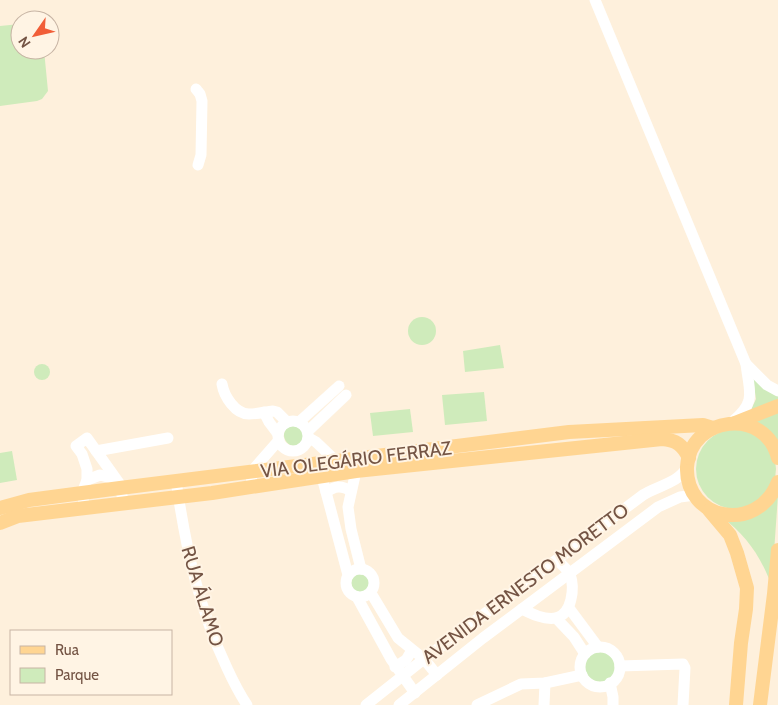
<svg xmlns="http://www.w3.org/2000/svg" width="778" height="705" viewBox="0 0 778 705" font-family="Cabin,sans-serif">
	<style>
		.green { fill: #cfebbb }
		.lines { fill: none; stroke-linecap: round; stroke-linejoin: round }
		.minor { stroke: #fff; stroke-width: 11 }
		.major { stroke: #ffd592; stroke-width: 14 }
		.labels { text-anchor: middle; stroke-width: 4; stroke-linejoin: round; paint-order: stroke }
		.street-label { font-size: 19px; fill: #745444; stroke: #fff4e4 }
	</style>
	<rect width="100%" height="100%" fill="#fef0dc"/>
	<g class="green">
		<polygon points="20,24 20,50 44,50 48,91 42,99 37,101 0,106 0,26"/>
		<circle cx="422" cy="331" r="14"/>
		<polygon points="500,345 504,368 465,372 463,351"/>
		<circle cx="42" cy="372" r="8"/>
		<polygon points="753,378 778,396 778,401 751,410 756,399"/>
		<polygon points="484,392 487,421 445,425 442,395"/>
		<polygon points="410,409 413,432 373,436 370,413"/>
		<polygon points="778,412 778,442 757,424 755,420"/>
		<circle cx="295" cy="435" r="11"/>
		<circle cx="736" cy="469" r="40"/>
		<polygon points="12,451 17,480 0,483 0,453"/>
		<path d="M778,495L772,581H770C758,552 745,535 721,516Z"/>
		<circle cx="361" cy="583" r="10"/>
		<circle cx="600" cy="667" r="15"/>
	</g>
	<g class="lines">
		<g class="minor">
			<path d="M595,0L746,364C749,391 757,402 733,421"/>
			<polyline points="196,89 200,94 202,101 201,155 198,165"/>
			<polyline points="746,364 767,385 778,391"/>
			<path d="M222,384C224,396 235,414 249,414C257,414 265,412 273,411L277,412L287,422"/>
			<polyline points="264,412 269,422 278,434"/>
			<circle cx="293" cy="436" r="15"/>
			<polyline points="299,422 339,386"/>
			<polyline points="308,431 346,395"/>
			<polyline points="309,438 316,442 336,461 337,466"/>
			<polyline points="96,451 168,438"/>
			<polyline points="356,471 348,507 351,529 361,569"/>
			<polyline points="322,477 348,575"/>
			<polyline points="87,480 100,475 115,479"/>
			<path d="M176,481C186,548 198,607 227,668C233,681 239,693 247,705"/>
			<polyline points="252,486 251,472 279,440"/>
			<path d="M326,492C335,486 341,485 351,491"/>
			<polyline points="85,509 82,493 87,480 87,469 82,454 76,446 87,438 119,483 124,504"/>
			<circle cx="360" cy="583" r="14"/>
			<polyline points="371,593 398,638 424,659 437,675"/>
			<polyline points="357,597 391,659 415,693"/>
			<polyline points="569,608 598,647"/>
			<path d="M522,609C532,614 544,620 556,618C572,614 575,588 570,574C567,569 561,564 557,560"/>
			<polyline points="556,618 574,637 585,654"/>
			<circle cx="600" cy="667" r="20"/>
			<polyline points="620,666 683,664 685,668 683,705"/>
			<polyline points="395,667 406,660 412,650"/>
			<polyline points="610,683 613,697 613,705"/>
			<path d="M366,705L424,659L643,495C657,486 679,483 687,467"/>
			<polyline points="399,705 483,638 658,507 680,497 695,495"/>
			<polyline points="477,705 521,684 545,683 582,675"/>
			<polyline points="544,705 545,683"/>
		</g>
		<g class="major">
			<polyline points="735,423 778,406"/>
			<path d="M778,458C766,407 690,415 687,467C685,520 757,535 778,482"/>
			<polyline points="0,508 29,500 120,488 569,432 703,425 713,428"/>
			<polyline points="709,510 730,535 737,553 747,588 746,609 741,643 736,705"/>
			<path d="M0,523L18,516L212,493L356,471L662,439C676,440 683,445 689,458"/>
			<polyline points="760,705 774,594 778,550"/>
		</g>
	</g>
	<g class="labels">
		<g class="street-label">
			<text transform="translate(356 459) rotate(-7)" y="7">VIA OLEGÁRIO FERRAZ</text>
			<text transform="translate(525 583) rotate(-37)" y="7">AVENIDA ERNESTO MORETTO</text>
			<text transform="translate(203 596) rotate(73)" y="7">RUA ÁLAMO</text>
		</g>
	</g>
	<rect x="10" y="630" width="162" height="65" fill="#fff4e4" stroke="#c7b4a4"/>
	<rect x="20" y="646" width="25" height="8" fill="#ffd592" stroke="#c7b4a4"/>
	<text x="55" y="655" font-size="15" fill="#745444">Rua</text>
	<rect x="20" y="668" width="25" height="15" fill="#cfebbb" stroke="#c7b4a4"/>
	<text x="55" y="680" font-size="15" fill="#745444">Parque</text>
	<g transform="translate(35 35) rotate(236)"><circle r="24" fill="#fff4e4" stroke="#c7b4a4"/>
	<path d="M0-4L9 19L0 12L-9 19Z" fill="#f15e38"/>
	<text y="-8" font-size="14" font-weight="bold" text-anchor="middle" fill="#745444">N</text>
	</g>
</svg>
